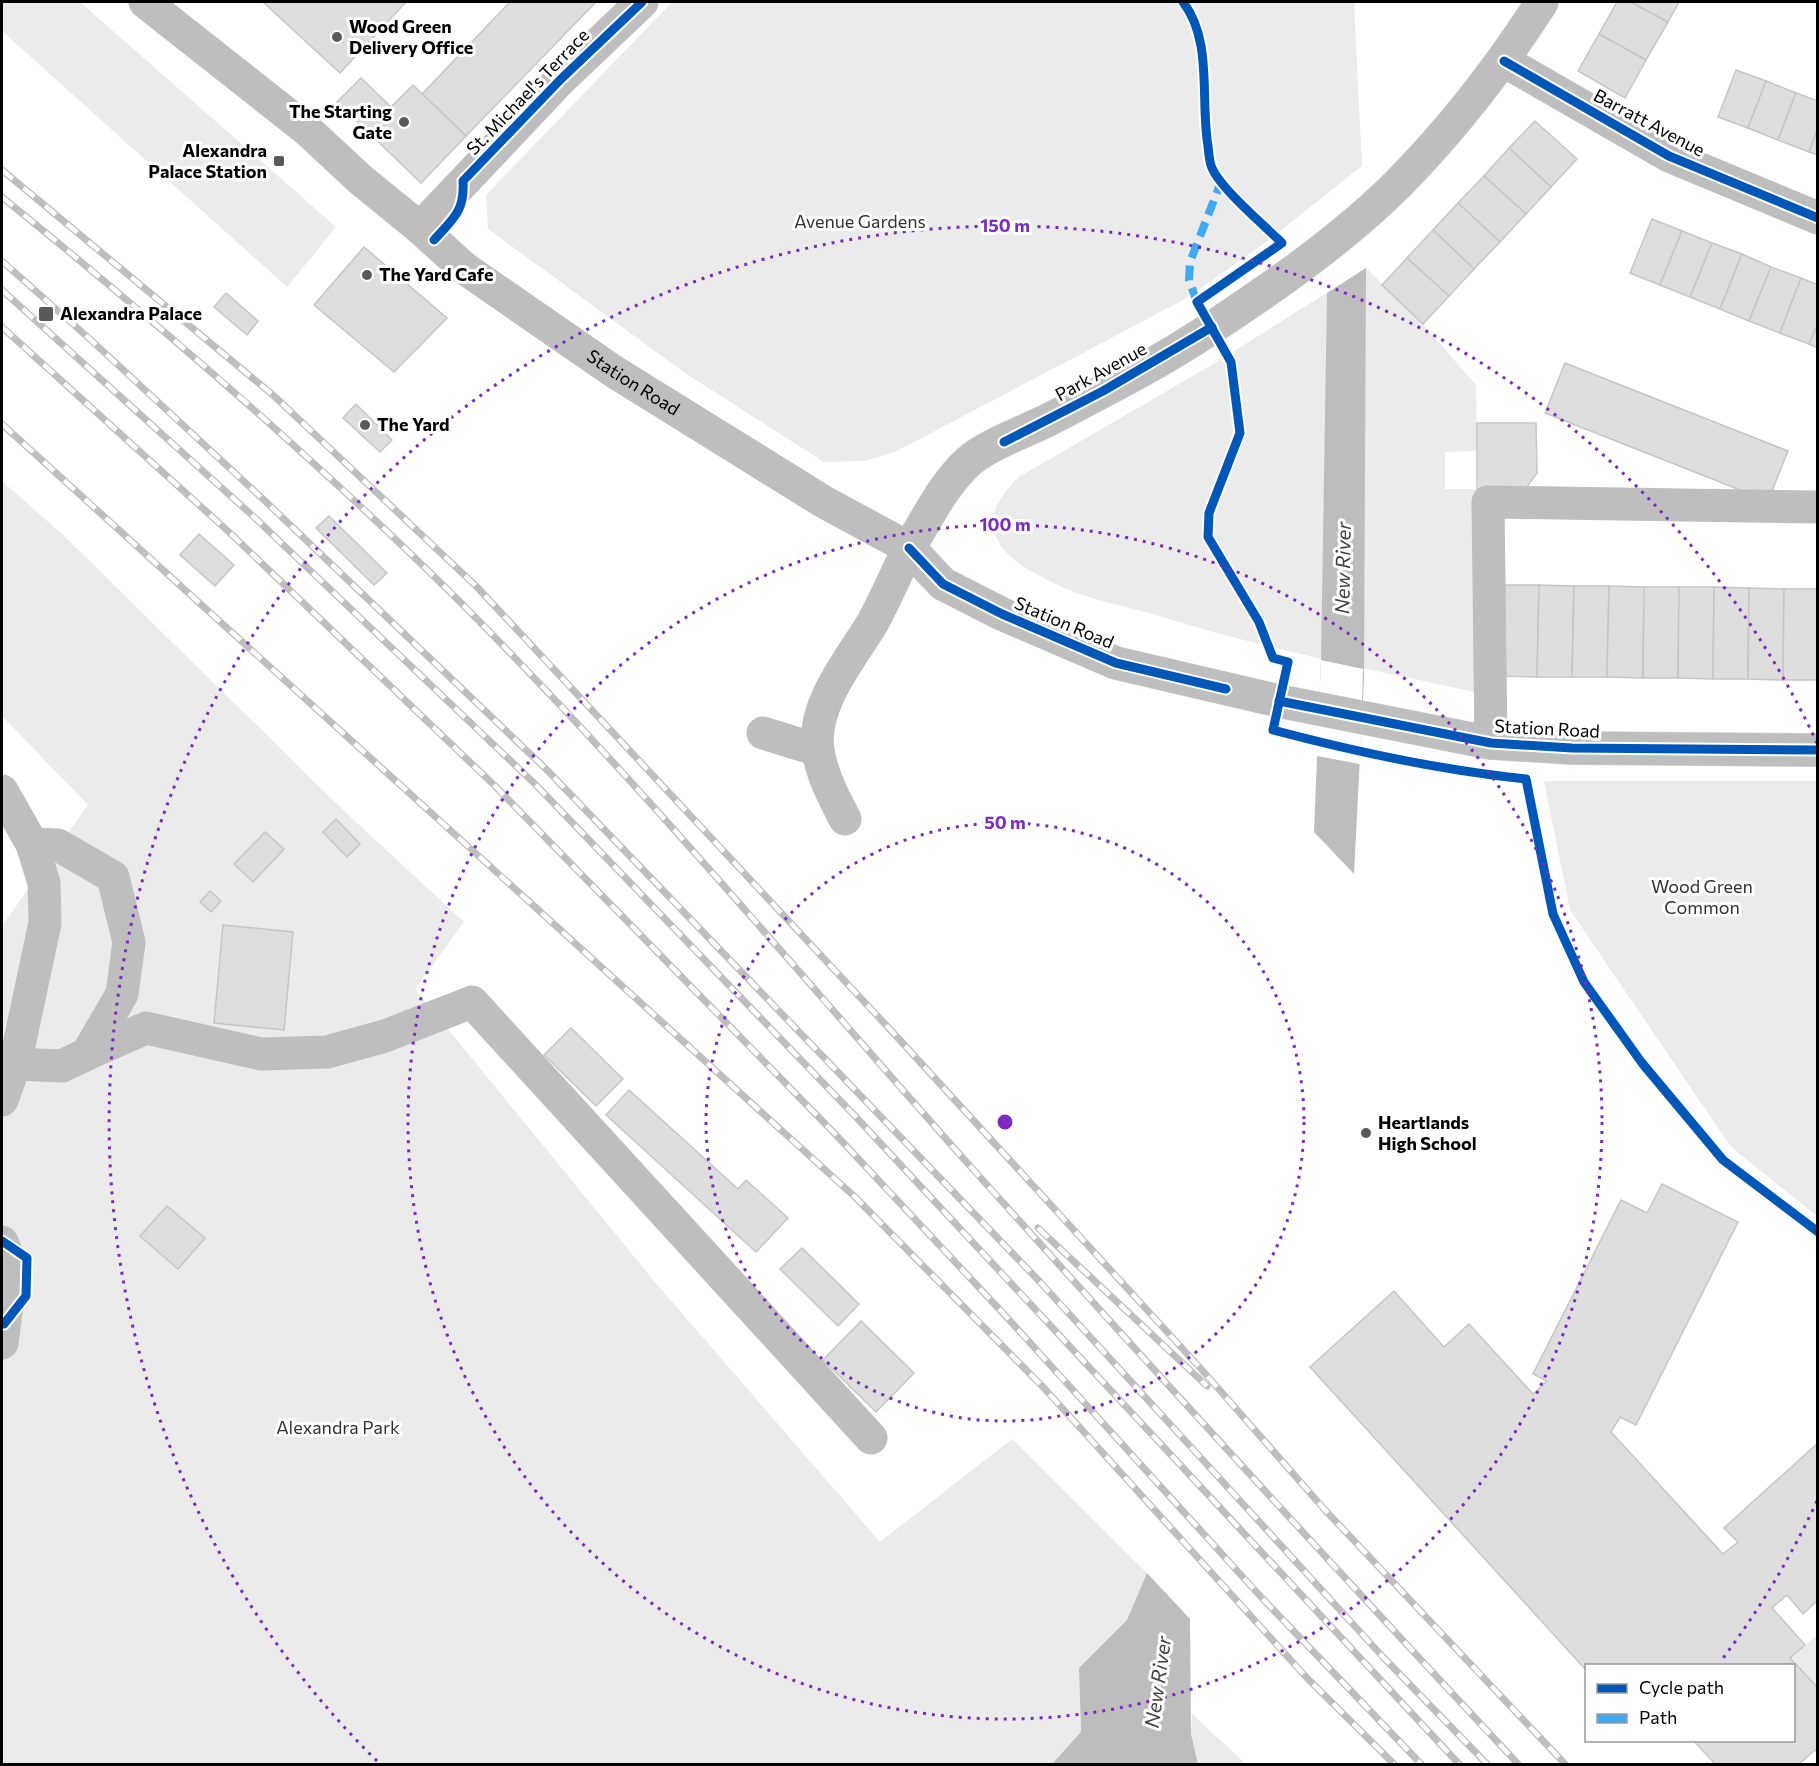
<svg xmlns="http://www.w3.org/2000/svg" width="1819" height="1766" viewBox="0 0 1819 1766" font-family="Commissioner,sans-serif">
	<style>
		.green { fill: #ebebeb }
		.water { fill: #bdbdbd }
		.pier { fill: #fff }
		.building { fill: #dedede; stroke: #c6c6c6; stroke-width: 1.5 }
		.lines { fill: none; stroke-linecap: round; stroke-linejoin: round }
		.major-casing { stroke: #dbdbdb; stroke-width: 34 }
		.minor { stroke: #bebebe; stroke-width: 33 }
		.major { stroke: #bebebe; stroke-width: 33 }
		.rail-casing { stroke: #bebebe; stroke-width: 7 }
		.rail { stroke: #fff; stroke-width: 4.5; stroke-dasharray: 14; stroke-linecap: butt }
		.quiet { stroke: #3fa9f5; stroke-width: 8; stroke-dasharray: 15 8; stroke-linecap: butt }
		.cycleway-casing { stroke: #fff; stroke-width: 13 }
		.cycleway { stroke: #0057b8; stroke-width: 9 }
		.ring { fill: none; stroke: #7b2cbf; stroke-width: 3; stroke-dasharray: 3 6 }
		.poi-dot { fill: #595959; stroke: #fff; stroke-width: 2 }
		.labels { text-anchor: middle; stroke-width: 6; stroke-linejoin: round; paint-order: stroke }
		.poi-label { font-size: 18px; font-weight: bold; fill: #000; stroke: #fff; text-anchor: start }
		.street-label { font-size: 18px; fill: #000; stroke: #fff }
		.park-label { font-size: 18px; fill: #313131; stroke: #fff }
		.water-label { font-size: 20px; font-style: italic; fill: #424242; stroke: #fff }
		.centre { fill: #7b2cbf; stroke: #fff; stroke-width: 3 }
		.ring-label { font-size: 18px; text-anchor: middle; font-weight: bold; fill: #7b2cbf; stroke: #fff; stroke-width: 6; stroke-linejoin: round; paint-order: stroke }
	</style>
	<rect width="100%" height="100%" fill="#fff"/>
	<g class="green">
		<polygon points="2,2 80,2 336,227 287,287 2,31"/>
		<polygon points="672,2 1354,2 1362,166 1265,243 1187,298 895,452 864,461 824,462 685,373 488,229 486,195"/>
		<path d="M1366,268L1423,324L1476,385L1477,451L1445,452V489H1477L1479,693C1370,670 1262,648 1156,615C1125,606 1093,600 1064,588C1042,578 1010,563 998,541C984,516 1002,494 1019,477L1215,363Z"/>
		<polygon points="2,481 63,535 342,809 464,922 415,989 654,1281 880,1542 1012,1439 1147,1573 1127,1620 1079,1668 1081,1732 1052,1764 2,1764 2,926 88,805 2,716"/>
		<polygon points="1544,781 1817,781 1817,1216 1731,1147 1570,910"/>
		<polygon points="1817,1635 1817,1688 1790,1658"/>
		<polygon points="1192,1714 1246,1764 1198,1764 1191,1734"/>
	</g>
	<g class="water">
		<polygon points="1366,268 1364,679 1354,874 1314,832 1321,660 1327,293"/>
		<polygon points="1147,1573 1190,1619 1191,1734 1198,1764 1052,1764 1081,1732 1079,1668 1127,1620"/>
	</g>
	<polygon class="pier" points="1321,660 1363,669 1360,764 1317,756"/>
	<g class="building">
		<polygon points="263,2 406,2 340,73"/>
		<polygon points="510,2 596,2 466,136 422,94"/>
		<polygon points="1617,2 1631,2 1668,22 1646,60 1599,34"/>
		<polygon points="1631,2 1679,2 1668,22"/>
		<polygon points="1599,34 1646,60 1625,98 1578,71"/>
		<polygon points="1736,70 1766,81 1748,128 1718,117"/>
		<polygon points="361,78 391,107 413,85 466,136 421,183 337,102"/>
		<polygon points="1766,81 1796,93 1778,140 1748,128"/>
		<polygon points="1796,93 1818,101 1818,128 1809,152 1778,140"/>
		<polygon points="1535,121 1577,159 1551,187 1509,148"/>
		<polygon points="1818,128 1818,155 1809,152"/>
		<polygon points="1509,148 1551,187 1526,214 1484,176"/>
		<polygon points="1484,176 1526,214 1500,242 1458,203"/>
		<polygon points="1458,203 1500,242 1474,269 1433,230"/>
		<polygon points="1652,219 1682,231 1660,285 1630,273"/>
		<polygon points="1433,230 1474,269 1449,296 1407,258"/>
		<polygon points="1682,231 1712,243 1690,297 1660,285"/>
		<polygon points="1712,243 1742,254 1720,309 1690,297"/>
		<polygon points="364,247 447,318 394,372 314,305"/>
		<polygon points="1742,254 1771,267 1749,321 1720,309"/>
		<polygon points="1407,258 1449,296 1423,324 1382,285"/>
		<polygon points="1771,267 1801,278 1780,333 1749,321"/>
		<polygon points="1801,278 1818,285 1818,324 1809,344 1780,333"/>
		<polygon points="226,293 258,321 247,335 214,307"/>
		<polygon points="1818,324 1818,348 1809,344"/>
		<polygon points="1565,363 1788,451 1768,501 1545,413"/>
		<polygon points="356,404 392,440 380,452 343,418"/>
		<polygon points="1477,423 1536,423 1537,473 1526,488 1477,489"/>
		<polygon points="329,516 387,573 374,585 316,528"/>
		<polygon points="199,534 234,565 215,586 180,555"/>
		<polygon points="1504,585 1539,585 1537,677 1502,676"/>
		<polygon points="1539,585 1574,586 1572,677 1537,677"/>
		<polygon points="1574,586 1609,586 1607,677 1572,677"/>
		<polygon points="1609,586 1644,587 1643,678 1607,677"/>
		<polygon points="1644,587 1679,587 1678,678 1643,678"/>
		<polygon points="1679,587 1714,587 1713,679 1678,678"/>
		<polygon points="1714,587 1749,588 1748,679 1713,679"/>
		<polygon points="1749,588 1784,589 1783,680 1748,679"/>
		<polygon points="1784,589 1818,589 1818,680 1783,680"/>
		<polygon points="336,819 360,844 347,857 323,832"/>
		<polygon points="265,832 284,849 253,882 234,864"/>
		<polygon points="210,891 221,901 211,912 200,902"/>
		<polygon points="223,925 293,932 284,1030 214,1023"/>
		<polygon points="571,1028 623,1079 596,1106 544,1055"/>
		<polygon points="629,1090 738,1189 746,1180 788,1218 756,1252 606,1115"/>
		<polygon points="1662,1184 1738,1222 1636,1425 1620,1417 1611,1432 1723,1554 1738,1542 1724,1528 1818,1443 1818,1600 1803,1614 1787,1595 1772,1608 1805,1645 1790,1658 1818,1688 1818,1753 1815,1750 1799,1764 1715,1764 1693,1740 1794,1740 1794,1666 1586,1666 1586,1670 1310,1367 1394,1291 1444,1347 1469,1324 1533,1394 1547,1381 1533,1374 1621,1200 1647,1213"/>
		<polygon points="167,1206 205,1238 178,1269 140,1236"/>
		<polygon points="802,1248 859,1304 838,1326 780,1269"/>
		<polygon points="861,1321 914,1373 876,1412 823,1360"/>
	</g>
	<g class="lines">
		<defs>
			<path id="major" d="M1542,2C1501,66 1453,128 1399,183C1345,237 1278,284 1213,327C1161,362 1104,391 1048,420C1024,432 987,445 968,462C943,485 927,519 909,548L943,584L1002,614L1116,663L1279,701L1491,743L1572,748L1818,750"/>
		</defs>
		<use href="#major" class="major-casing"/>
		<g class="minor">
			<path id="s1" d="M145,2L306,129L361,180L420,228L464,268L613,371L824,502L909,548C897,572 886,598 873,622C851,659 811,705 818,751C822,775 834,798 845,819"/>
			<polyline points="1504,61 1669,156 1818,218"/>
			<polyline points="420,228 561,79 642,2"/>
			<polyline points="763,733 818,750"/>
			<polyline points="1491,743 1488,502 1818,507"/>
			<polyline points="2,791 32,844 44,883 45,923 15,1064 2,1100"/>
			<polyline points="87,1054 146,1028 261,1054 327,1052 385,1036 472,1002 871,1438"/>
			<polyline points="15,1064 62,1066 87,1054 122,994 129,942 113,877 58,845 32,844"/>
			<polyline points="2,1242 12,1268 2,1343"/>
		</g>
		<use href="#major" class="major"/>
		<defs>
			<g id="rail">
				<polyline points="2,170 273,395 477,587 898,1038 1202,1370 1325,1510 1565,1764"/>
				<path d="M2,197C155,321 305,450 446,588C628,768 792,966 962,1157C1145,1361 1331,1564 1518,1764"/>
				<polyline points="2,261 92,341 264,500 547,770 1040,1282 1383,1657 1487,1764"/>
				<polyline points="2,290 254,517 535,784 856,1117 1459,1764"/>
				<polyline points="2,327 229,532 495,786 837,1136 1002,1312 1261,1597 1421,1764"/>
				<polyline points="2,424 855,1197 1044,1388 1307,1678 1394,1764"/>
				<polyline points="1038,1228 1207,1386"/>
			</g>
		</defs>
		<use href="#rail" class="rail-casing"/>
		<use href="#rail" class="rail"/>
		<polyline class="quiet" points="1197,302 1189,280 1190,262 1221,182"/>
		<defs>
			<g id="cycleway">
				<path d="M1183,2C1213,41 1200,99 1208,146C1209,153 1209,162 1212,168C1221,189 1264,225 1282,243L1197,302L1231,362L1240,433L1209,513L1208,537L1259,622L1273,658L1288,662L1273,730C1356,752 1440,770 1526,779L1553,914L1584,982L1642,1063L1723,1160L1818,1232"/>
				<polyline points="1504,61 1669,156 1818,218"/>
				<path d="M434,240C453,219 465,211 463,181L561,79L642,2"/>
				<polyline points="1004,442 1103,391 1212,327"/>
				<polyline points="909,548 943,584 1002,614 1116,663 1226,689"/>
				<polyline points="1279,701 1491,743 1572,748 1818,750"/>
				<polyline points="2,1241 27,1258 26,1296 4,1324"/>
			</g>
		</defs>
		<use href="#cycleway" class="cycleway-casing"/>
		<use href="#cycleway" class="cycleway"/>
	</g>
	<g class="ring">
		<circle cx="1005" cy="1122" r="299"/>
		<circle cx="1005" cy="1122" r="597"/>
		<path d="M1817 1501A896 896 0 0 1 1721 1661M377 1761A896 896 0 1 1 1817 743"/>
	</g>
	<g class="poi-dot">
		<circle cx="337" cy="37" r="6"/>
		<circle cx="404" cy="122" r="6"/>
		<rect x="273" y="155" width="12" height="12" rx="3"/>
		<circle cx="367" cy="275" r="6"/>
		<rect x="38" y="306" width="16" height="16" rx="3"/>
		<circle cx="365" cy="425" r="6"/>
		<circle cx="1366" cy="1133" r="6"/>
	</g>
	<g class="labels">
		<g class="poi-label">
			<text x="349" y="33">Wood Green<tspan x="349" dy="21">Delivery Office</tspan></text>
			<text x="392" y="118" text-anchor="end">The Starting<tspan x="392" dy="21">Gate</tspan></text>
			<text x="267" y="157" text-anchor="end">Alexandra<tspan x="267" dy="21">Palace Station</tspan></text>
			<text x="379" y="281">The Yard Cafe</text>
			<text x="60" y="320">Alexandra Palace</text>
			<text x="377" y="431">The Yard</text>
			<text x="1378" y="1129">Heartlands<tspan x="1378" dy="21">High School</tspan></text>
		</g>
		<g class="street-label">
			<text transform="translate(528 92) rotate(-46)" y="6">St. Michael's Terrace</text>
			<text transform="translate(1649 123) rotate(28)" y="6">Barratt Avenue</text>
			<text transform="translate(1101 372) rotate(-29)" y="6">Park Avenue</text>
			<text dy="6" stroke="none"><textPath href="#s1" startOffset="620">Station Road</textPath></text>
			<text transform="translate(1064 623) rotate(23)" y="6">Station Road</text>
			<text transform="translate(1547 729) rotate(3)" y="6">Station Road</text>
		</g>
		<g class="park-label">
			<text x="860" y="228">Avenue Gardens</text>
			<text x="1702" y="893">Wood Green<tspan x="1702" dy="21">Common</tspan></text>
			<text x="338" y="1434">Alexandra Park</text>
		</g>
		<g class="water-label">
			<text transform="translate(1343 568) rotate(-89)" y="7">New River</text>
			<text transform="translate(1158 1682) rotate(-82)" y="7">New River</text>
		</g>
	</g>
	<circle cx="1005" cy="1122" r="9" class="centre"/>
	<g class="ring-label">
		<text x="1005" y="232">150 m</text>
		<text x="1005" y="531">100 m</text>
		<text x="1005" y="829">50 m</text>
	</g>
	<rect width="1819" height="1766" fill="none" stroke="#000000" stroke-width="6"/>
	<rect x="1585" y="1664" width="210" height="78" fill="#ffffff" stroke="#999999" stroke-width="1.5"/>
	<rect x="1597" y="1684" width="30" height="9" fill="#0057b8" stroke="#999999" stroke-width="1.5"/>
	<text x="1639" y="1694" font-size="18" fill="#000000">Cycle path</text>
	<rect x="1597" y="1714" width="30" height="9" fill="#3fa9f5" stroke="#999999" stroke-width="1.5"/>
	<text x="1639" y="1724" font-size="18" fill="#000000">Path</text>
</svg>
